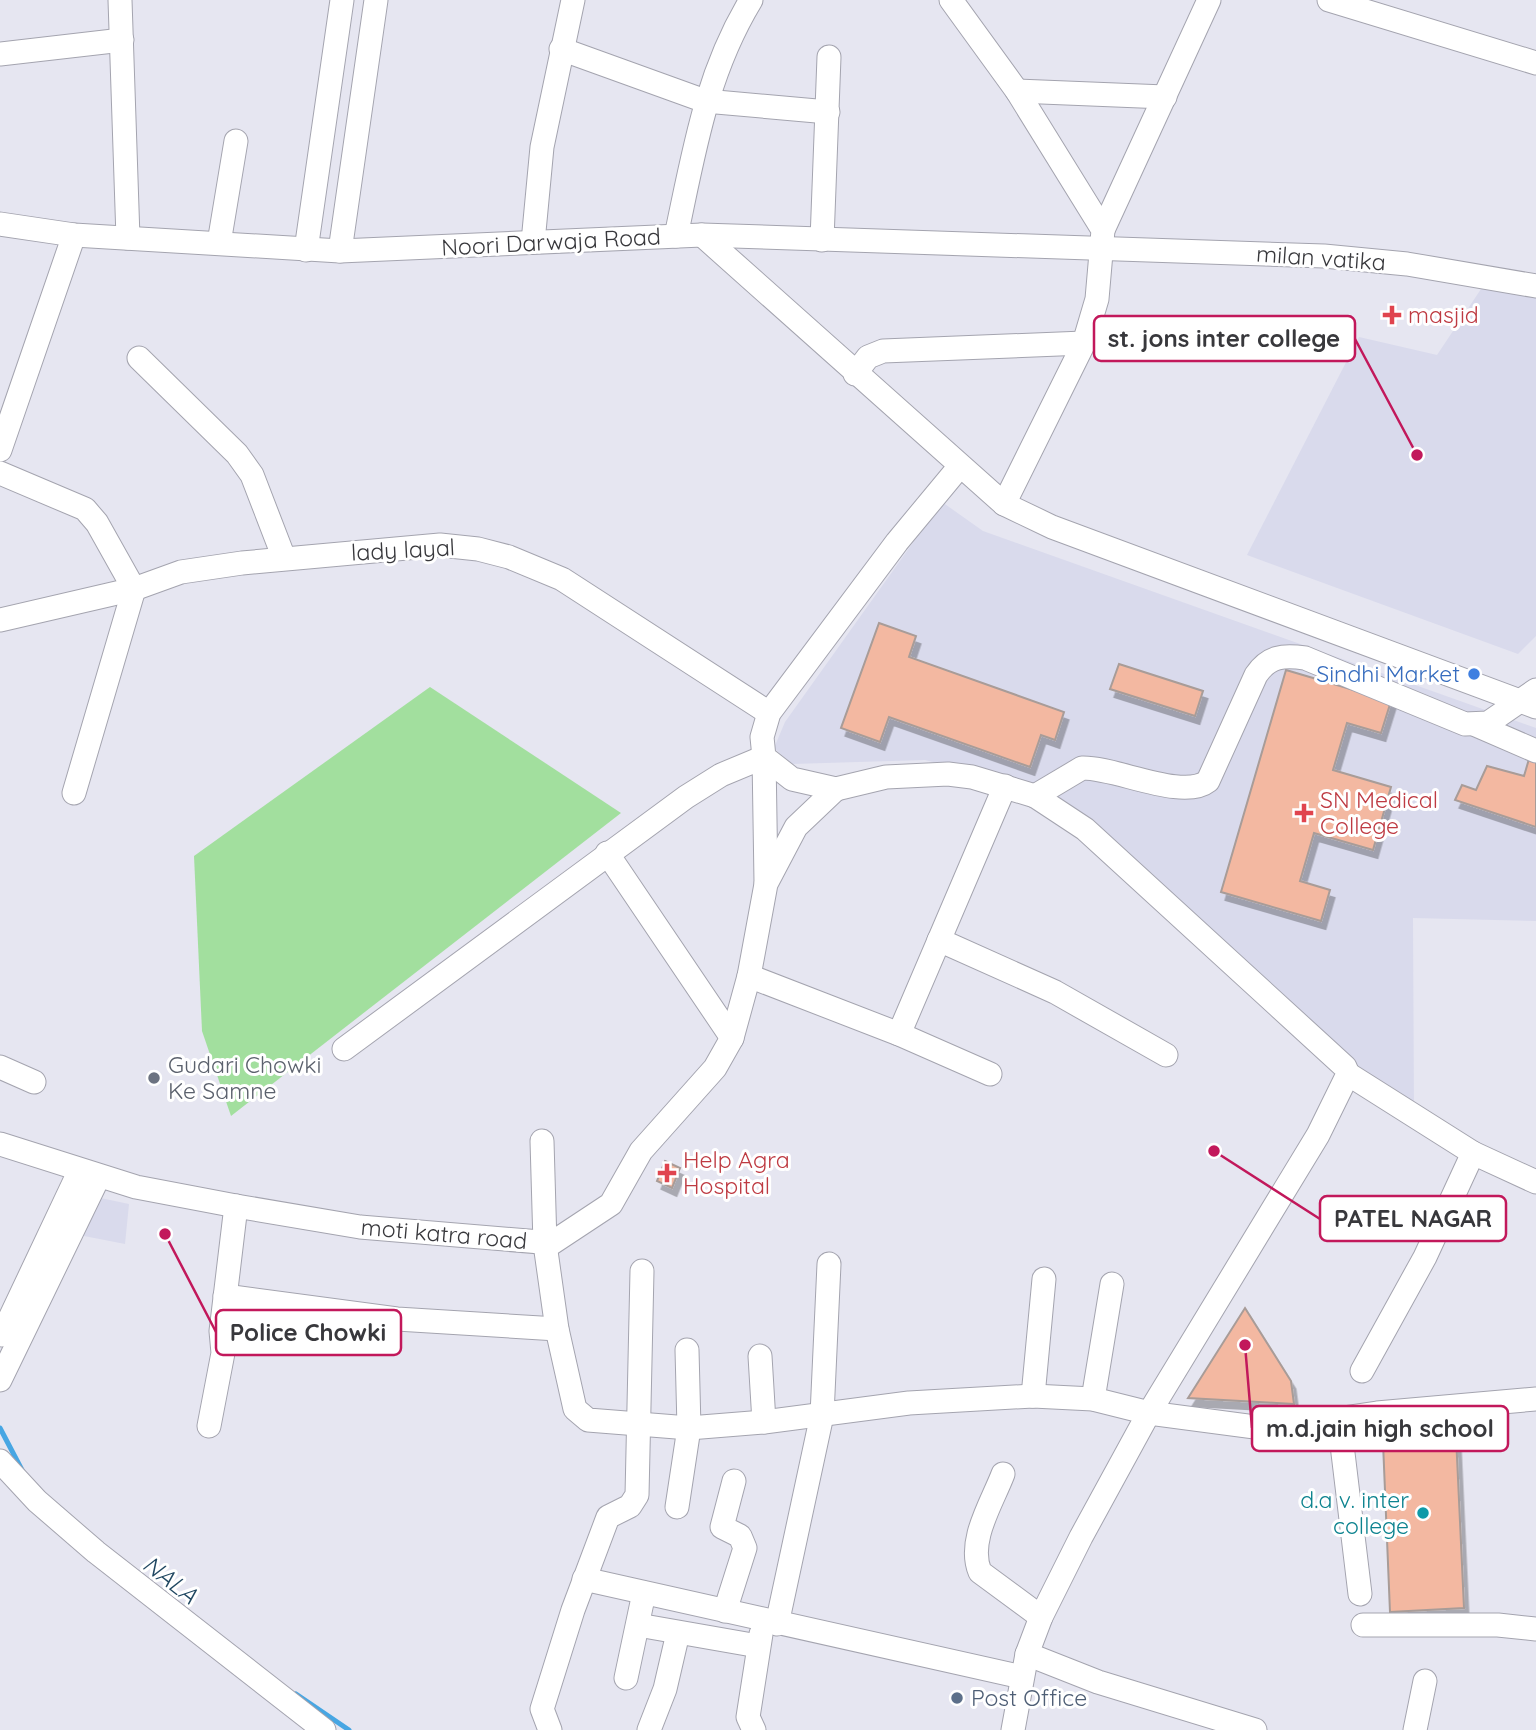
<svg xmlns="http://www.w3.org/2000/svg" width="1536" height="1730" viewBox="0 0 1536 1730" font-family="Quicksand,sans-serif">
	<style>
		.built { fill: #d9daec }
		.green { fill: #a2df9e }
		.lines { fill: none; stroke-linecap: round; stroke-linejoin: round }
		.stream { stroke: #47a6e3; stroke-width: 5 }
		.building { fill: #f3b8a1; stroke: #a89c98; stroke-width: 2; filter: url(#shadow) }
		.minor-casing { stroke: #a4a4af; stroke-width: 25 }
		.minor { stroke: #fff; stroke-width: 23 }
		.health-dot { fill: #e0444e; stroke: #fff; stroke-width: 2.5 }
		.shop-dot { fill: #3f7fe0; stroke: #fff; stroke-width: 2.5 }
		.worship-dot { fill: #6b7280; stroke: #fff; stroke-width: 2.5 }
		.culture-dot { fill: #0f9aa8; stroke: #fff; stroke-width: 2.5 }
		.service-dot { fill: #5c6f8a; stroke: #fff; stroke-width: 2.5 }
		.labels { text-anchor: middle; stroke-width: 6; stroke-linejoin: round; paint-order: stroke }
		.street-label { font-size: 23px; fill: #38383c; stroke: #fff }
		.health-label { font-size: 23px; fill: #be3a42; stroke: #fff; text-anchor: start }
		.shop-label { font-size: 23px; fill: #366cbe; stroke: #fff; text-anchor: end }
		.worship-label { font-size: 23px; fill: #5b616d; stroke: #fff; text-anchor: start }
		.culture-label { font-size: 23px; fill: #0d838f; stroke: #fff; text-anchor: end }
		.service-label { font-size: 23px; fill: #4e5e75; stroke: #fff; text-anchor: start }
		.water-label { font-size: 24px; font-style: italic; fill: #214862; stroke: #fff }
		.leader { fill: none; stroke: #c2185b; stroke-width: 2.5 }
		.callout-dot { fill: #c2185b; stroke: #fff; stroke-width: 2.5 }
		.callout { fill: #fff; stroke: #c2185b; stroke-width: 2.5 }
		.callout-label { font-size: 24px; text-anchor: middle; font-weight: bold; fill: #38383c }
	</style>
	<defs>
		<filter id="shadow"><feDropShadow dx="4.5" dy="8" stdDeviation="0" flood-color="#0004"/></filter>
	</defs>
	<rect width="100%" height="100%" fill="#e6e6f1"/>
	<g class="built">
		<polygon points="1483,286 1536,297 1536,636 1518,654 1247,555 1359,337 1437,355"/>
		<polygon points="942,502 983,531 1536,728 1536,921 1413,918 1414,1114 1368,1084 1032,787 925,760 792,764 774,748 785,722"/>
		<polygon points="91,1196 129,1204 125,1244 79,1235"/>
	</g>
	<polygon class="green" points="430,687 621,813 231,1116 202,1031 194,856"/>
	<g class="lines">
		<g class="stream">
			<polyline points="0,1428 23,1472"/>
			<polyline points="296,1694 349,1730"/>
		</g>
	</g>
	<g class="building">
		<polygon points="879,623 916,636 909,657 1064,712 1055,740 1041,735 1030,767 889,717 880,742 841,728"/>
		<polygon points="1119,664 1203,691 1195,716 1110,689"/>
		<polygon points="1286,670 1391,701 1381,733 1347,723 1333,770 1391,787 1373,850 1314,833 1300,881 1330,890 1321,921 1221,892"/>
		<polygon points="1529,759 1536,761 1536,827 1455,800 1462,785 1476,790 1487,766 1524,776"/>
		<polygon points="665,1161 680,1168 672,1188 657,1181"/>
		<polygon points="1245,1308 1291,1381 1294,1404 1188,1398"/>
		<polygon points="1455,1414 1464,1608 1390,1612 1382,1418"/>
	</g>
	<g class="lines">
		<defs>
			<g id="minor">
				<polyline points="120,0 128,238"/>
				<polyline points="951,0 1017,91 1103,230 1097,299 1084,343 1004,504"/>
				<polyline points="1329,0 1536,63"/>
				<polyline points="561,49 705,101 828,112"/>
				<polyline points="0,54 122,40"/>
				<polyline points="1017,91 1165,97"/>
				<polyline points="0,224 74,235 340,251 702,235 1324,256 1407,264 1536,286"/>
				<polyline points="1103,230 1209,0"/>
				<polyline points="702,235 1004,504 1052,527 1536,707"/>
				<path d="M676,236C694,152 706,74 751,0"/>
				<polyline points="822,240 829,57"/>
				<polyline points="533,242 542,147 573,0"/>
				<polyline points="219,243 236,141"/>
				<polyline points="306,250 342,0"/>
				<polyline points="340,251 376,0"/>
				<polyline points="139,358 237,454 252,475 284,558"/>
				<polyline points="855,374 868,357 883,351 1084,343"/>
				<polyline points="0,450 74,235"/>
				<polyline points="960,466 897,542 769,713 762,737 764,757 792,779 836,789 886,777 948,774 972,777 1035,796 1085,829 1345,1067 1348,1074 1318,1135 1146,1418 1081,1537 1041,1617 1027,1654 1013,1730"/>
				<polyline points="0,473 85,509 97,523 134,589 74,793"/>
				<polyline points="0,620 134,589 181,572 242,563 440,545 478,549 509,557 562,579 769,713"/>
				<polyline points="1476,725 1536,751"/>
				<path d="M1035,796L1082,768C1115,767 1183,801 1208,781L1256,675C1269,656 1283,655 1305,658L1465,724L1488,723L1536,690"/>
				<polyline points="607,853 732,1038"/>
				<polyline points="939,940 1055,992 1166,1055"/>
				<polyline points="749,976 899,1034 990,1074"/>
				<polyline points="899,1034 1005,786"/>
				<polyline points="344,1049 686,797 721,775 764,757 766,882"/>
				<polyline points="0,1067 34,1082"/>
				<polyline points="1348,1074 1473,1153 1536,1182"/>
				<polyline points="542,1141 545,1244 557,1329 575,1409 588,1420 689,1428 764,1422 909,1403 1033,1396 1093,1399 1149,1413 1270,1429 1377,1413 1536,1399"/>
				<polyline points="0,1144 136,1187 236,1206 360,1227 552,1243 611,1204 641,1151 715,1068 732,1038 749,976 766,884 796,827 836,789"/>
				<polyline points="225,1296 397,1319 557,1329"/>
				<polyline points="2,1335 80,1170"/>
				<polyline points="760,1356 764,1422"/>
				<polyline points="1362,1371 1425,1257 1473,1153"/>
				<polyline points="0,1380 99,1176"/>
				<polyline points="1033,1396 1044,1279"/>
				<polyline points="1093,1399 1112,1284"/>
				<polyline points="1339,1420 1360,1594"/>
				<polyline points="209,1426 223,1353 221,1331 236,1206"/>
				<polyline points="0,1461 37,1501 96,1552 324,1730"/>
				<path d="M1003,1474C992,1503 967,1541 980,1572L1041,1617"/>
				<polyline points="677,1507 689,1428 687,1350"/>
				<polyline points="584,1579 1022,1677"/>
				<polyline points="725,1611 745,1548 740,1536 722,1527 734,1481"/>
				<polyline points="777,1624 822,1415 829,1264"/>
				<polyline points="638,1625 758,1646"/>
				<polyline points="1363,1625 1498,1625 1536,1629"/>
				<polyline points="1027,1654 1098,1682 1255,1730"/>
				<polyline points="626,1678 644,1593"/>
				<polyline points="550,1730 542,1709 573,1610 608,1517 630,1506 637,1495 642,1271"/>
				<polyline points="649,1730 665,1689 678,1633"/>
				<polyline points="754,1730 748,1717 761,1634"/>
				<polyline points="1415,1730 1425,1681"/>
			</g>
		</defs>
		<use href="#minor" class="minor-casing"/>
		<use href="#minor" class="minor"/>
	</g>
	<g class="health-dot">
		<path d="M1388.5 304.5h7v7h7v7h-7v7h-7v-7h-7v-7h7z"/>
		<path d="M1300.5 802.5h7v7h7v7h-7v7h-7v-7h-7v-7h7z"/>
		<path d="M663.5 1162.5h7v7h7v7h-7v7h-7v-7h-7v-7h7z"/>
	</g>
	<circle class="shop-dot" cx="1474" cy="674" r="7"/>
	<circle class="worship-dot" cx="154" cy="1078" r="7"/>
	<circle class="culture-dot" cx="1423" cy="1513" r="7"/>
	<circle class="service-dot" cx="957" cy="1698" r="7"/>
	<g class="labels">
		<g class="street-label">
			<text transform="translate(551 242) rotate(-3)" y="8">Noori Darwaja Road</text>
			<text transform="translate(1321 258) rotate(4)" y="8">milan vatika</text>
			<text transform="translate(403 550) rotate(-3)" y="8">lady layal</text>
			<text transform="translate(444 1234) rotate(5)" y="8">moti katra road</text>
		</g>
		<g class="health-label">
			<text x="1408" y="323">masjid</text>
			<text x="1320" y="808">SN Medical<tspan x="1320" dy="26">College</tspan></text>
			<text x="683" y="1168">Help Agra<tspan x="683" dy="26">Hospital</tspan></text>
		</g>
		<g class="shop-label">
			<text x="1460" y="682">Sindhi Market</text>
		</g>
		<g class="worship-label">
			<text x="168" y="1073">Gudari Chowki<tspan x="168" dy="26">Ke Samne</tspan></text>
		</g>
		<g class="culture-label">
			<text x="1409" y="1508">d.a v. inter<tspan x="1409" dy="26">college</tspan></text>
		</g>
		<g class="service-label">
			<text x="971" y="1706">Post Office</text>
		</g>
		<g class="water-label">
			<text transform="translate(170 1580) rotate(38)" y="8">NALA</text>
		</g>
	</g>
	<path class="leader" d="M1417 455L1355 339M1214 1151L1320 1219M165 1234L216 1332M1245 1345L1252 1428"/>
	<g class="callout-dot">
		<circle cx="1417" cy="455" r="7"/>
		<circle cx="1214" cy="1151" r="7"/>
		<circle cx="165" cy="1234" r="7"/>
		<circle cx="1245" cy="1345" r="7"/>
	</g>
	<g class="callout">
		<rect x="1094" y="316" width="261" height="45" rx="7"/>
		<rect x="1320" y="1196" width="186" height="45" rx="7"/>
		<rect x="216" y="1310" width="185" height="45" rx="7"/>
		<rect x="1252" y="1406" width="256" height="45" rx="7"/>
	</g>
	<g class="callout-label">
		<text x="1224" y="347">st. jons inter college</text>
		<text x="1413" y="1227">PATEL NAGAR</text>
		<text x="308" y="1341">Police Chowki</text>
		<text x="1380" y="1437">m.d.jain high school</text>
	</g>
</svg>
